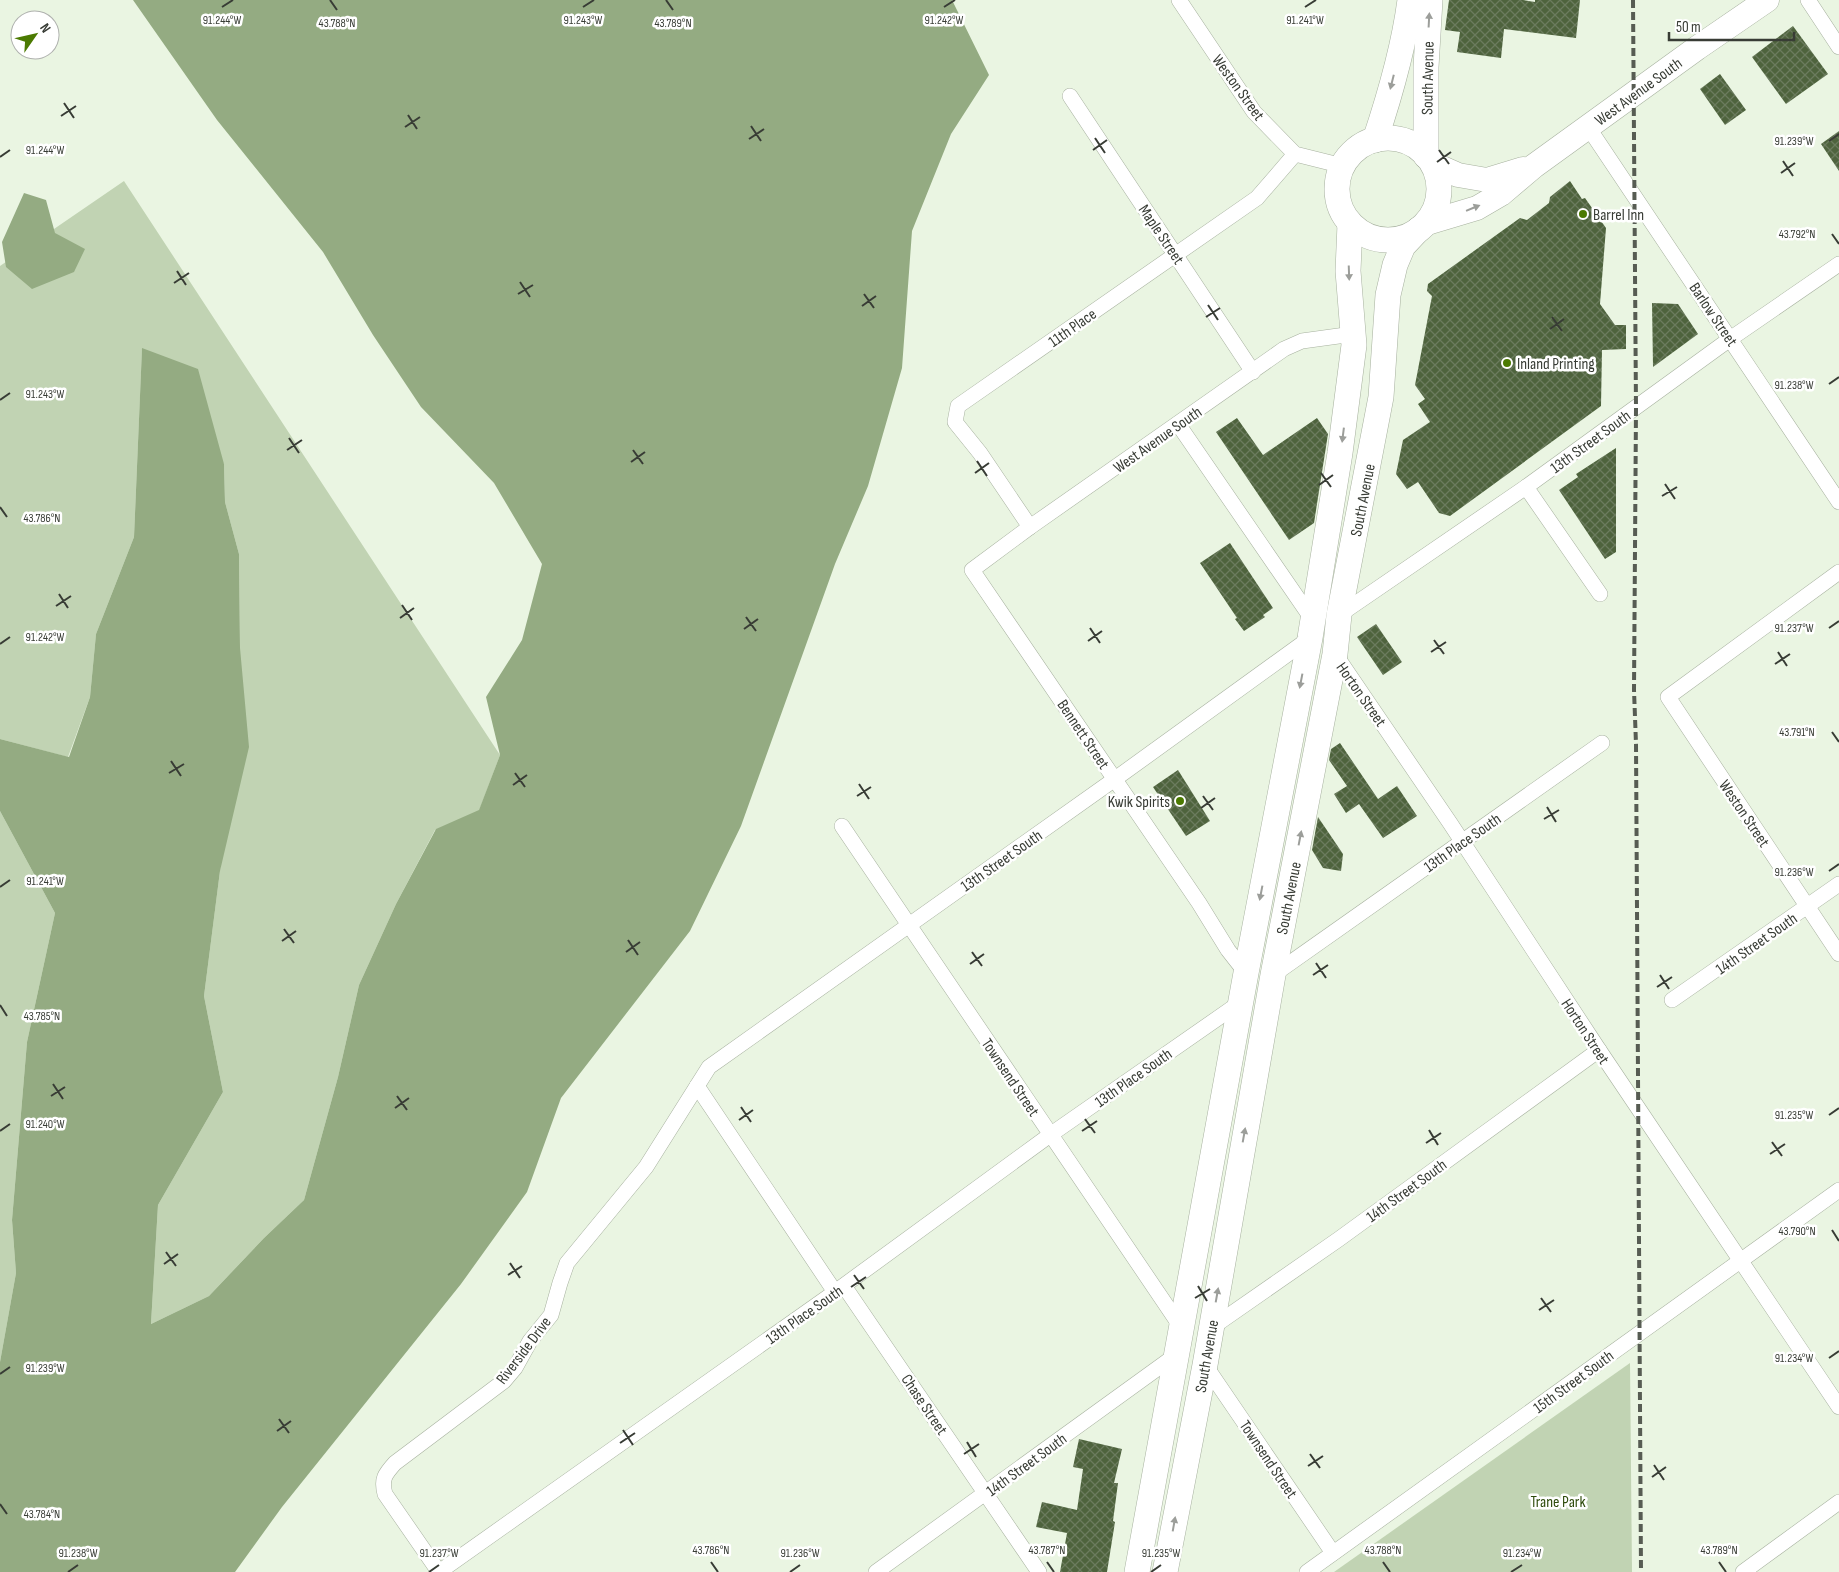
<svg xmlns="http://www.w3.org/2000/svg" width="1839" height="1572" viewBox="0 0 1839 1572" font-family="'Sofia Sans Condensed',sans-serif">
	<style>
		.park { fill: #c1d3b3 }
		.water { fill: #94ab82 }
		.building { fill: url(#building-cross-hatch) }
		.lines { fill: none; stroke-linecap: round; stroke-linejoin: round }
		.minor-casing { stroke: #a7b19f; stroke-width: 16 }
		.primary-casing { stroke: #a7b19f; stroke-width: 25 }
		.trunk-casing { stroke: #a7b19f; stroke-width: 26 }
		.minor { stroke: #fff; stroke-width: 15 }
		.primary { stroke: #fff; stroke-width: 24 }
		.trunk { stroke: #fff; stroke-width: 25 }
		.rail { stroke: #575c53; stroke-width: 4; stroke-dasharray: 8 4; stroke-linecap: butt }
		.oneway { fill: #9c9e9a }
		.ticks { fill: none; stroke: #383c35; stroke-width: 2 }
		.poi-dot { fill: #4b7a01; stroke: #fff; stroke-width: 2 }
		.labels { text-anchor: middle; stroke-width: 5; stroke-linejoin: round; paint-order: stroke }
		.street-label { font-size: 16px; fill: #383c35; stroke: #fff }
		.poi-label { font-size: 16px; fill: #383c35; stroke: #fff; text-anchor: start }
		.park-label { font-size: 16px; fill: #2f4c0d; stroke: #fff }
		.ticks-label { font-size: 12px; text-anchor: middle; fill: #383c35; stroke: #fff; stroke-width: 5; stroke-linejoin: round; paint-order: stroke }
	</style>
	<defs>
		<pattern id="building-cross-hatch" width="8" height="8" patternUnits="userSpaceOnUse" patternTransform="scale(1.25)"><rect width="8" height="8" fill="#4e633d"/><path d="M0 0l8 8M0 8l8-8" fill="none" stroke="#6b7b5e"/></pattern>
	</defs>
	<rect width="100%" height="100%" fill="#eaf5e2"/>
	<g class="park">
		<polygon points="124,181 500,755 479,811 435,830 396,904 359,985 338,1077 304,1200 264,1238 209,1296 151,1324 158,1205 223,1092 204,996 220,871 240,648 239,554 225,502 224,464 142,349 134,537 96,634 90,697 68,757 0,739 0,266"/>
		<polygon points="0,811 55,913 27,1042 12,1220 16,1273 0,1362"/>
		<polygon points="1630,1363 1632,1572 1334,1572"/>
	</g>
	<g class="water">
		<polygon points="133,0 952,0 989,75 951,134 912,231 902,368 868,486 835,564 741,826 690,931 561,1098 527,1192 461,1284 282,1507 235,1572 0,1572 0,1362 16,1273 12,1220 27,1042 55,913 0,811 0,739 69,757 90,697 96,634 134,537 142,348 198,369 224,464 225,502 239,554 240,648 249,747 220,871 204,996 223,1092 158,1205 151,1324 209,1296 264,1238 304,1200 338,1077 359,985 396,904 436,829 479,810 500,755 486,697 522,640 542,564 494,483 421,407 373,335 323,252 217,120"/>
		<polygon points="24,193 46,200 55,233 85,249 74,272 32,289 6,267 2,242"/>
	</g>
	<g class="building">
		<polygon points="1449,0 1523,0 1535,2 1535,0 1580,0 1576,38 1504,29 1501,58 1457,52 1460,32 1445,30"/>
		<polygon points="1793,26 1828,74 1786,104 1752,57"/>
		<polygon points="1720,74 1746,110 1725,125 1700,89"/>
		<polygon points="1839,131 1839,171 1821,144"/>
		<polygon points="1570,181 1582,199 1585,198 1606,228 1600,304 1615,325 1626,325 1626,349 1602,350 1601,406 1450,516 1439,513 1418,482 1407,489 1396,474 1403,440 1430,422 1418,404 1425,399 1415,385 1432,296 1427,291 1428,284 1520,218 1527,220 1549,203 1550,197"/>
		<polygon points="1652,303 1678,304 1698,334 1653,367"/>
		<polygon points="1237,418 1263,455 1317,418 1328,434 1314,523 1289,540 1216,432"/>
		<polygon points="1616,448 1616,552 1605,559 1559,490 1578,477 1576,474"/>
		<polygon points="1230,543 1273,608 1263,615 1265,617 1244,631 1235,619 1237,618 1200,563"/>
		<polygon points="1376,624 1402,662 1383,675 1357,637"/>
		<polygon points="1340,743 1378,799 1397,786 1417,816 1383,838 1359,804 1346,813 1334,794 1347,786 1329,760 1331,749"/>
		<polygon points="1178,770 1210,821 1186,836 1153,787"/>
		<polygon points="1318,817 1343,854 1341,871 1323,868 1312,850"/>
		<polygon points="1079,1439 1122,1449 1114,1483 1118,1483 1113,1521 1115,1522 1107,1572 1060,1572 1067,1533 1036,1527 1042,1502 1077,1510 1083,1469 1073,1467"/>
	</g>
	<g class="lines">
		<defs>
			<g id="minor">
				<polyline points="1179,0 1254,112 1295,154 1343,166"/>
				<polyline points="1808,0 1839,47"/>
				<polyline points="1070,96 1253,372"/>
				<polyline points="1588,127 1839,502"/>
				<polyline points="1178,424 1312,619"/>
				<polyline points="1526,487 1600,594"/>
				<polyline points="1030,527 980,453 955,422 958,406 1257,198 1295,154"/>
				<polyline points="1839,572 1668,697 1839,954"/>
				<polyline points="1339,615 1526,487 1730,339 1839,264"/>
				<polyline points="1335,654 1450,823 1599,1050 1839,1407"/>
				<polyline points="842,826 1181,1327"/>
				<polyline points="1246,973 1228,950 1199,903 972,570 1030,527 1284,349 1302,341 1353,334"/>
				<polyline points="1273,975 1602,743"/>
				<polyline points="1672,1000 1839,884"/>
				<polyline points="697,1086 835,1292"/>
				<polyline points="844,1286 1039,1572"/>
				<polyline points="1211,1328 1339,1239 1599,1050"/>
				<polyline points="1205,1365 1333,1553"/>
				<path d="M439,1572L385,1494C381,1479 385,1474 395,1463L504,1381L515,1368L530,1341L551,1315L560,1283L567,1263L646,1167L709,1067L1115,779L1310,638"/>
				<polyline points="439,1572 835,1292 1050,1135 1241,1002"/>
				<polyline points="876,1572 1176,1355"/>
				<polyline points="1307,1572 1839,1190"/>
				<polyline points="1743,1572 1839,1502"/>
			</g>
			<g id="primary">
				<polyline points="1433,164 1458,175 1487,180 1523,169"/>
				<polyline points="1427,223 1477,208 1501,194 1534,166 1697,48 1767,0"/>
			</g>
			<g id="trunk">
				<circle cx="1388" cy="189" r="51"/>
				<path d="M1375,140C1390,95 1404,47 1410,0"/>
				<polyline points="1426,156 1426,67 1430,0"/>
				<polyline points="1137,1572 1246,973 1310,638 1340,453 1354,345 1348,271 1350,224"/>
				<polyline points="1165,1572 1205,1365 1273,975 1335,654 1339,615 1381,397 1388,295 1395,265 1403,246 1418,230"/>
			</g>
		</defs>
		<use href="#minor" class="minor-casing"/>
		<use href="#primary" class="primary-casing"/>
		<use href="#trunk" class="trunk-casing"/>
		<use href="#minor" class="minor"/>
		<use href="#primary" class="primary"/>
		<use href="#trunk" class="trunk"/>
		<polyline class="rail" points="1633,0 1636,408 1634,690 1636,744 1641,1572"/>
	</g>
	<defs><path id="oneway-solid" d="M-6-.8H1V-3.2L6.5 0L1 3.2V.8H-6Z" transform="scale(1.25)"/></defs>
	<g class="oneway">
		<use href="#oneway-solid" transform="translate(1429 20) rotate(-87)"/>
		<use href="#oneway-solid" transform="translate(1392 82) rotate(104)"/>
		<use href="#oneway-solid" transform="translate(1473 208) rotate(-22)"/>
		<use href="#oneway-solid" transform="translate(1349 273) rotate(88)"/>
		<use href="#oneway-solid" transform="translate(1343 435) rotate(97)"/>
		<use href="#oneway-solid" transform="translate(1301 681) rotate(101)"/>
		<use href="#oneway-solid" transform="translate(1300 838) rotate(-79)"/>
		<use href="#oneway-solid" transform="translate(1261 893) rotate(101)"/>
		<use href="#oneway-solid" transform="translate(1244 1135) rotate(-80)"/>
		<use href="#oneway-solid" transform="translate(1217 1295) rotate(-80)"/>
		<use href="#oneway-solid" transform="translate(1174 1524) rotate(-80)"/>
	</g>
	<path class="ticks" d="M330,0L337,10M666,0L673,10M222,7L233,0M583,7L594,0M944,7L955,0M1305,7L1316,0M64,103L74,118M408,115L417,129M61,116L76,106M751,126L761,141M405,127L420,117M1095,138L1105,153M749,139L764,129M1829,141L1839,134M1093,150L1107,140M1439,150L1449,164M0,157L10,150M1783,161L1793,176M1437,162L1451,152M1781,173L1795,163M1832,234L1839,244M177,271L186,285M520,282L530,297M174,283L189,273M518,294L533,285M864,294L874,308M1208,305L1218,320M862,306L876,296M1206,317L1220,308M1552,317L1562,331M1550,329L1564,319M1829,384L1839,377M0,400L10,393M289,438L299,453M287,450L302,440M633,450L643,464M977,461L987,476M631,462L645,452M975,473L989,463M1321,473L1331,487M1665,484L1675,499M1319,485L1333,475M1662,496L1677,487M0,507L7,517M59,594L68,608M402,605L412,620M56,606L71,596M746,617L756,631M400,618L414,608M1090,628L1100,643M1829,628L1839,621M744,629L758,619M1434,640L1444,654M1088,641L1102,631M0,644L10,637M1431,652L1446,642M1778,652L1787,666M1775,664L1790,654M1832,732L1839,742M171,761L181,776M169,773L184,764M515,773L525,787M859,784L869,799M513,785L527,775M857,796L871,787M1203,796L1213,810M1547,807L1556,822M1201,808L1215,798M1544,819L1559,810M1829,871L1839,864M0,887L10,880M284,929L294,943M628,940L638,955M282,941L296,931M626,952L640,942M972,952L982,966M1316,963L1326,978M970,964L984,954M1313,975L1328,965M1660,975L1669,989M1657,987L1672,977M0,1005L7,1016M53,1084L63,1099M51,1096L65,1087M397,1096L407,1110M741,1107L751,1122M395,1108L409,1098M1829,1115L1839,1108M1085,1119L1095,1133M739,1120L753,1110M1429,1130L1438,1145M0,1131L10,1124M1082,1131L1097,1121M1772,1142L1782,1156M1426,1143L1441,1133M1770,1154L1785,1144M1832,1230L1839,1241M166,1252L176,1266M510,1263L520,1278M164,1264L178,1254M508,1275L522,1266M854,1275L864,1289M1198,1286L1207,1301M851,1287L866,1277M1195,1298L1210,1289M1541,1298L1551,1312M1539,1310L1554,1300M1829,1358L1839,1351M0,1374L10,1367M279,1419L289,1433M623,1430L633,1445M277,1431L291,1421M967,1442L976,1457M620,1443L635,1433M964,1454L979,1444M1310,1454L1320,1468M1654,1465L1664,1480M1308,1466L1323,1456M1652,1477L1666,1467M0,1504L7,1514M711,1562L718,1572M1047,1562L1054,1572M1383,1562L1390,1572M1719,1562L1726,1572M68,1572L78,1565M429,1572L439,1565M790,1572L800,1565M1151,1572L1161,1565M1511,1572L1522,1565"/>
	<g class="poi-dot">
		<circle cx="1583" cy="214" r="5"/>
		<circle cx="1507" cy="363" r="5"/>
		<circle cx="1180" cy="801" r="5"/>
	</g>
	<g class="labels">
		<g class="street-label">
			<text transform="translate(1427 78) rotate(-89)" y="6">South Avenue</text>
			<text transform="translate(1239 87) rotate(54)" y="6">Weston Street</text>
			<text transform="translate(1638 91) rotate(-36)" y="6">West Avenue South</text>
			<text transform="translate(1162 234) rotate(56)" y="6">Maple Street</text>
			<text transform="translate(1714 314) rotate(56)" y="6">Barlow Street</text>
			<text transform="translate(1072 327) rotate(-35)" y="6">11th Place</text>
			<text transform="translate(1157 439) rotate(-35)" y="6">West Avenue South</text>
			<text transform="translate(1590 441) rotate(-36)" y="6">13th Street South</text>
			<text transform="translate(1362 500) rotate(-79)" y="6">South Avenue</text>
			<text transform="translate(1362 694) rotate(55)" y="6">Horton Street</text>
			<text transform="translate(1084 734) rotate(56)" y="6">Bennett Street</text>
			<text transform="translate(1745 813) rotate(56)" y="6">Weston Street</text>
			<text transform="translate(1462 842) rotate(-35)" y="6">13th Place South</text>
			<text transform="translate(1001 860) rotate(-35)" y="6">13th Street South</text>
			<text transform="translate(1288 898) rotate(-79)" y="6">South Avenue</text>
			<text transform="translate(1756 943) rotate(-35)" y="6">14th Street South</text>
			<text transform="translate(1586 1031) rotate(57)" y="6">Horton Street</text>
			<text transform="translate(1011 1077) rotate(56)" y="6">Townsend Street</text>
			<text transform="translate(1133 1077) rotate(-35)" y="6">13th Place South</text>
			<text transform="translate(1406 1190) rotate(-36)" y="6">14th Street South</text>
			<text transform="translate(804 1314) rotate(-35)" y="6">13th Place South</text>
			<text transform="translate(523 1350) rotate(-53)" y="6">Riverside Drive</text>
			<text transform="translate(1206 1356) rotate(-80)" y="6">South Avenue</text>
			<text transform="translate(1573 1381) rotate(-36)" y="6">15th Street South</text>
			<text transform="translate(925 1404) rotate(56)" y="6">Chase Street</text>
			<text transform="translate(1269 1459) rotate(56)" y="6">Townsend Street</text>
			<text transform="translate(1026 1464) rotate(-36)" y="6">14th Street South</text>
		</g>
		<g class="poi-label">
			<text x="1593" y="220">Barrel Inn</text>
			<text x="1517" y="369">Inland Printing</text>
			<text x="1170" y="807" text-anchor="end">Kwik Spirits</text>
		</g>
		<g class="park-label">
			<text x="1558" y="1507">Trane Park</text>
		</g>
	</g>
	<g class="ticks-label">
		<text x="222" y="24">91.244°W</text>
		<text x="583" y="24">91.243°W</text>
		<text x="944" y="24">91.242°W</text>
		<text x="1305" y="24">91.241°W</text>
		<text x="673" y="27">43.789°N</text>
		<text x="337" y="27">43.788°N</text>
		<text x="1794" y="145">91.239°W</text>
		<text x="45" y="154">91.244°W</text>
		<text x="1797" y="238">43.792°N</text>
		<text x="1794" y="389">91.238°W</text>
		<text x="45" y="398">91.243°W</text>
		<text x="42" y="522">43.786°N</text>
		<text x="1794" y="632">91.237°W</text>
		<text x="45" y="641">91.242°W</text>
		<text x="1797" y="736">43.791°N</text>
		<text x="1794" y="876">91.236°W</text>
		<text x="45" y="885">91.241°W</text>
		<text x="42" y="1020">43.785°N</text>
		<text x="1794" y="1119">91.235°W</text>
		<text x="45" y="1128">91.240°W</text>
		<text x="1797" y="1235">43.790°N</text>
		<text x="1794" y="1362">91.234°W</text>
		<text x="45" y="1372">91.239°W</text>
		<text x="42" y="1518">43.784°N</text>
		<text x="711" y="1554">43.786°N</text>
		<text x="1047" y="1554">43.787°N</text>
		<text x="1383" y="1554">43.788°N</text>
		<text x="1719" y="1554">43.789°N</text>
		<text x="78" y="1557">91.238°W</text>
		<text x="439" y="1557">91.237°W</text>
		<text x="800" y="1557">91.236°W</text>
		<text x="1161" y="1557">91.235°W</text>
		<text x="1522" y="1557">91.234°W</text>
	</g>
	<g transform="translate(35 35) rotate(56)"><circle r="24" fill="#ffffff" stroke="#afb1ae"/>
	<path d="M0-4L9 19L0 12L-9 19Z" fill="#4b7a01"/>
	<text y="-8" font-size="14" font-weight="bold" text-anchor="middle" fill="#383c35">N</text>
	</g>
	<path d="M1669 32v8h125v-8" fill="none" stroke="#383c35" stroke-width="2.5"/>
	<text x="1676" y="32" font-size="15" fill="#383c35" stroke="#ffffff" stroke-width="4" paint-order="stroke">50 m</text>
</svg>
